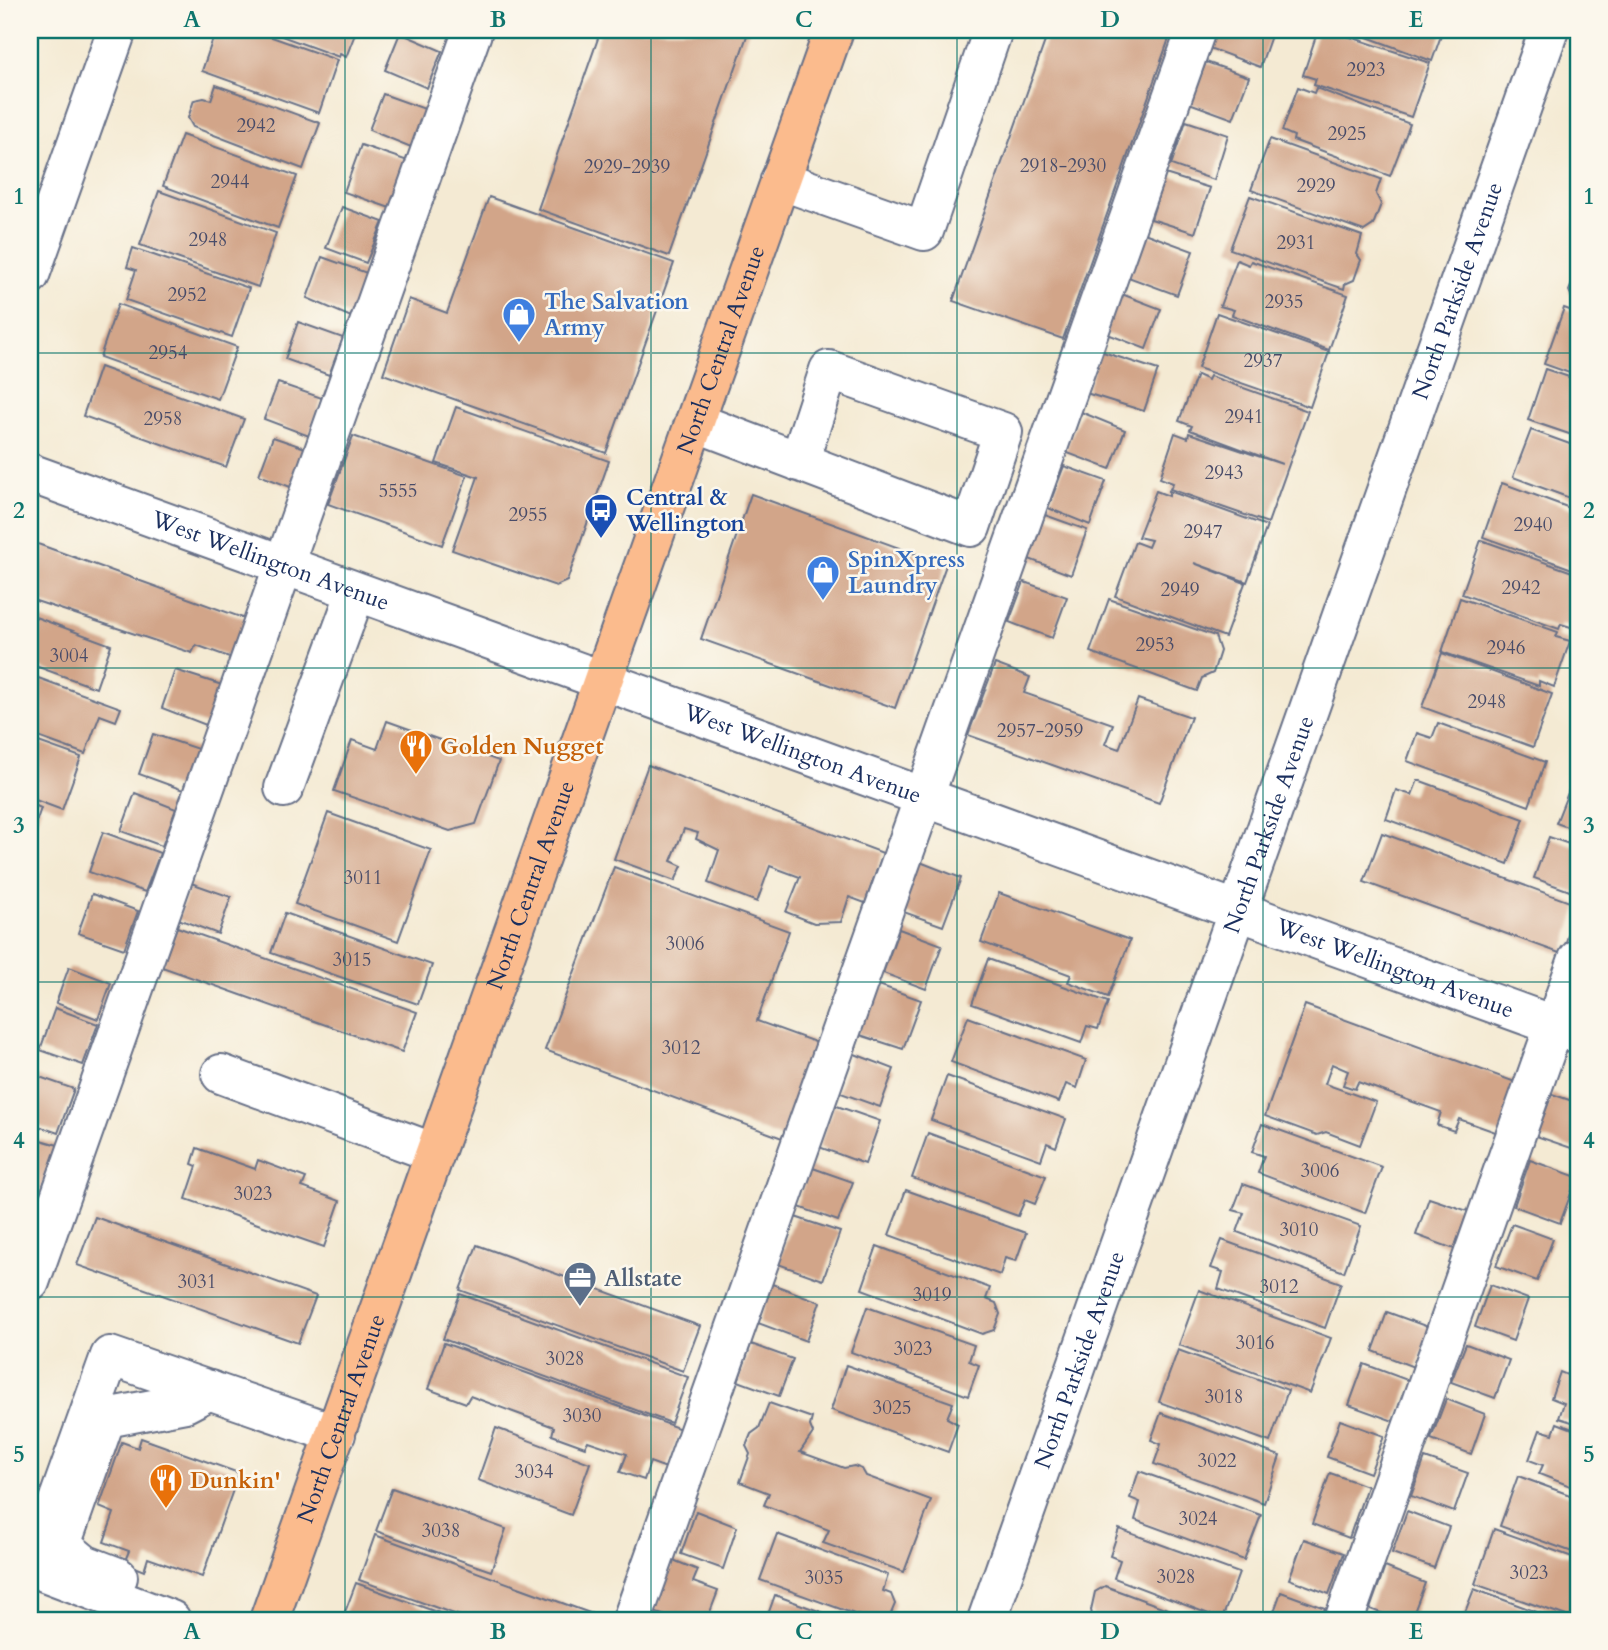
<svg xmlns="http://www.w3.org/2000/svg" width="1608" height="1650" viewBox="0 0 1608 1650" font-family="Cardo,serif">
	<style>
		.building { fill: #d2a589 }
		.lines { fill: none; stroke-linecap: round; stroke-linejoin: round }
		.minor-casing { stroke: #677087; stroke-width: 42 }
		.major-casing { stroke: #677087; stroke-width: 42 }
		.minor { stroke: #fff; stroke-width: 38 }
		.major { stroke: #fbbb8d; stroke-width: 38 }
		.grid { fill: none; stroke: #0f766e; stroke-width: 2; stroke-opacity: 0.55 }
		.labels { text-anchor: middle; stroke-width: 5; stroke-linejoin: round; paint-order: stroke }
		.number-label { font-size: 19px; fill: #494c69 }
		.street-label { font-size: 23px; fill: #1b2f5e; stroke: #fbf7ec }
		.shop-label { font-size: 23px; font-weight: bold; fill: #366cbe; stroke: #fbf7ec; text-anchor: start }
		.transit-label { font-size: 23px; font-weight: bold; fill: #164399; stroke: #fbf7ec; text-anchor: start }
		.food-label { font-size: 23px; font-weight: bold; fill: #c56008; stroke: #fbf7ec; text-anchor: start }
		.service-label { font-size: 23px; font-weight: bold; fill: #4e5e75; stroke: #fbf7ec; text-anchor: start }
		.neatline { fill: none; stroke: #0f766e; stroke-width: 2.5 }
		.grid-label { font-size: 23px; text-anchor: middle; font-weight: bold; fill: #0f766e }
	</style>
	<rect width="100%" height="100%" fill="#fbf7ec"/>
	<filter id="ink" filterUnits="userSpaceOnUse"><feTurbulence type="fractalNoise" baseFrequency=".0143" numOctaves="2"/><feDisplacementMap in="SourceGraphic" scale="14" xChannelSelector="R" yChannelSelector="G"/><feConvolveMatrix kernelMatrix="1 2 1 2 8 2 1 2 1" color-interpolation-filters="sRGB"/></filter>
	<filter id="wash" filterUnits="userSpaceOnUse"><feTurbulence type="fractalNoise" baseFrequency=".00686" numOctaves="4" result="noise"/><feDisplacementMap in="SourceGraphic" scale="28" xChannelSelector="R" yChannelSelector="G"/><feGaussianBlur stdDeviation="1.57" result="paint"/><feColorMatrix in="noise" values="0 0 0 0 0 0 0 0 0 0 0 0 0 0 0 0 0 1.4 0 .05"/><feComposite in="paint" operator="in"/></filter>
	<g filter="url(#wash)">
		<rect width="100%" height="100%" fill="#f4ead3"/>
		<g id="blocks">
			<g class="building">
				<polygon points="216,30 252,30 337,60 319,113 202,71"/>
				<polygon points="265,30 348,30 355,34 346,57 340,54 339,57"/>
				<polygon points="601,30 749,30 669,256 538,209"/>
				<polygon points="1049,30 1172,30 1063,339 953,301"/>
				<polygon points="1215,30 1273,30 1260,67 1209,48"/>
				<polygon points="1318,30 1332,31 1430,63 1411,117 1314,85 1316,79 1303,75"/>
				<polygon points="1348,30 1443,30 1432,61"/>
				<polygon points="400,33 442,51 427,88 385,70"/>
				<polygon points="1206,62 1249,77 1233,119 1189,103"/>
				<polygon points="216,85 320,123 303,169 193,127 188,118 194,100 204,98 211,100"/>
				<polygon points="1298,87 1314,93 1316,88 1410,124 1390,176 1293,140 1294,136 1282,131"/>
				<polygon points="383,94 425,109 411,147 369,130"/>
				<polygon points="1186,121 1228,135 1214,180 1171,165"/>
				<polygon points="182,135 297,176 278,228 163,186"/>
				<polygon points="1270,139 1381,179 1376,194 1381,204 1373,225 1364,231 1251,190"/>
				<polygon points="361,145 408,161 390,208 344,192"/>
				<polygon points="1165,174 1210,188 1195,233 1151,219"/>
				<polygon points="159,191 276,233 258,287 140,245"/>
				<polygon points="1250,196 1362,236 1357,254 1361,260 1354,280 1345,284 1344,289 1230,249"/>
				<polygon points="489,197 674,263 606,453 383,374 409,299 447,313"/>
				<polygon points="342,207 383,222 366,263 326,248"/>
				<polygon points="1144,233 1193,251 1177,295 1128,277"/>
				<polygon points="133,248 249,288 232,337 126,300 136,270 127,267"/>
				<polygon points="322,257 367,273 351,317 307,298"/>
				<polygon points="1237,260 1249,265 1251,261 1348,295 1329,350 1232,315 1234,310 1220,306"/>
				<polygon points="1578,269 1578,309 1572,307 1574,301 1569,291"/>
				<polygon points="1119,293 1161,309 1146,349 1105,333"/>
				<polygon points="118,304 237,347 218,399 100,357"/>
				<polygon points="1564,308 1578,313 1578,376 1544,364"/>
				<polygon points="1217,313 1329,352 1310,407 1198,368"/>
				<polygon points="298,322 343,338 329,375 285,359"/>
				<polygon points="1100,351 1158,370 1144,411 1086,393"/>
				<polygon points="100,367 244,419 226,467 83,416"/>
				<polygon points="1545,369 1578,380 1578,437 1528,420"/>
				<polygon points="1197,375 1208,380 1210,376 1308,411 1268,523 1170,489 1173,483 1160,478 1175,433 1188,438 1189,433 1282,464 1190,430 1192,426 1179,421"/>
				<polygon points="278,383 322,398 309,436 264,419"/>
				<polygon points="456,407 609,461 567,581 556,586 452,550 478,477 436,463"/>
				<polygon points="1081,412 1125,430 1110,469 1065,452"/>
				<polygon points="1531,430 1578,447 1578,501 1513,477"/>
				<polygon points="353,436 467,476 442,545 328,504"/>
				<polygon points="273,437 308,449 293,488 259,475"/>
				<polygon points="1064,466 1106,481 1090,525 1048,508"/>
				<polygon points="1502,483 1578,511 1578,571 1483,537"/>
				<polygon points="1156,491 1169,496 1169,491 1267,526 1247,582 1194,563 1245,583 1225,637 1115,596 1135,542 1148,547 1151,540 1138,537"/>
				<polygon points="751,494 946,565 895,708 701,639"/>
				<polygon points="1045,515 1087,530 1071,575 1029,559"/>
				<polygon points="1481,540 1578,574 1578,615 1574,628 1561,624 1559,629 1462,594"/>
				<polygon points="35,543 246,619 232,658 196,645 192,653 30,599 30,558"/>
				<polygon points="1024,582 1067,597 1052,638 1009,622"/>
				<polygon points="1460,598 1558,632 1556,637 1570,641 1554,687 1539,681 1539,686 1442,652"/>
				<polygon points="1109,599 1215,636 1220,651 1213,673 1202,678 1197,691 1090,652"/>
				<polygon points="30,615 111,645 96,688 30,664"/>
				<polygon points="1442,653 1552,694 1533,747 1422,707"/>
				<polygon points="995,664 1030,677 1024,693 1113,724 1105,744 1119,749 1138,699 1191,717 1159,803 968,735"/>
				<polygon points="175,670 222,685 206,725 162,708"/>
				<polygon points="30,675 121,708 116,721 100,715 85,754 30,734"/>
				<polygon points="387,721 499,761 476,824 450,831 334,791 352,740 377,749"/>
				<polygon points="1438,723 1545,762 1529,806 1407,761 1417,733 1432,738"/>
				<polygon points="153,734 198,749 183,790 139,774"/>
				<polygon points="30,739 81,757 62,810 30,798"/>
				<polygon points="648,765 883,853 865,903 849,897 841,922 814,923 786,912 800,877 770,866 757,902 708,883 719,850 696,839 698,833 684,829 671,861 682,866 675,881 614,859"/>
				<polygon points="1575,775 1578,776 1578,831 1556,823"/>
				<polygon points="1418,780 1524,819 1508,864 1386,819 1396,790 1412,795"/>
				<polygon points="135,793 176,809 162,846 121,831"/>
				<polygon points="30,803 41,808 30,840"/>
				<polygon points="328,813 431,850 398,941 295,904"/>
				<polygon points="103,832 160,853 145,892 89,872"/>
				<polygon points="1382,833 1578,905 1562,954 1364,882"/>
				<polygon points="1549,837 1578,847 1578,894 1534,878"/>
				<polygon points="915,860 961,878 943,926 898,910"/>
				<polygon points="614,867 789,931 757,1021 818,1043 782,1138 545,1050"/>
				<polygon points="191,883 231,897 218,934 178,919"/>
				<polygon points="999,893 1130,940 1108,997 1068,982 1071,975 981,942"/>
				<polygon points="92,894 138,911 124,949 78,933"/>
				<polygon points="285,913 432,965 418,1004 271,953"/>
				<polygon points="177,927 417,1012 402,1052 162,967"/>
				<polygon points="899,929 942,945 926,989 883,973"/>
				<polygon points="988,959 1108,1002 1098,1029 1087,1026 1081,1043 972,1004"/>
				<polygon points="69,967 111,983 98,1019 56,1003"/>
				<polygon points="876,984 921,1000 903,1049 857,1034"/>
				<polygon points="1305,1005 1518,1083 1501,1134 1459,1119 1454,1131 1437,1125 1441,1112 1358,1082 1355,1089 1343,1085 1348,1071 1332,1064 1325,1084 1376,1102 1360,1145 1326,1132 1317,1135 1265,1116"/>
				<polygon points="55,1008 98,1024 83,1065 40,1050"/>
				<polygon points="968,1017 1086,1060 1077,1088 1066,1084 1059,1102 951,1062"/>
				<polygon points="852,1053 894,1069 880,1107 838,1092"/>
				<polygon points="31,1074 74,1089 58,1133 30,1123"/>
				<polygon points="947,1076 1066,1119 1056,1147 1047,1143 1041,1160 931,1120"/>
				<polygon points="1552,1094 1578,1103 1578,1137 1574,1149 1536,1136"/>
				<polygon points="834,1105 880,1121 865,1164 819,1147"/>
				<polygon points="1262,1124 1382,1167 1365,1213 1258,1173 1264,1156 1252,1152"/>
				<polygon points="928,1133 1046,1176 1035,1204 1025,1200 1018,1216 912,1178"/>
				<polygon points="37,1139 58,1145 40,1194 30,1190 30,1148 33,1149"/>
				<polygon points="197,1148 255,1169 258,1160 306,1178 302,1187 340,1201 324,1247 186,1199 197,1166 192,1164"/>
				<polygon points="1530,1160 1577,1177 1560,1223 1514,1206"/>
				<polygon points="810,1167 853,1182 838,1221 796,1206"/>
				<polygon points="1243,1184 1361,1226 1344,1272 1237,1232 1244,1213 1233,1210"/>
				<polygon points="906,1190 1026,1233 1016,1261 1005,1258 1000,1275 889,1235"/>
				<polygon points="1429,1198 1468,1211 1454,1249 1416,1235"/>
				<polygon points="95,1217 316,1296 298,1343 77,1265"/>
				<polygon points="795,1217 840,1232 823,1280 778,1264"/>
				<polygon points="1512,1224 1553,1239 1537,1281 1496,1266"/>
				<polygon points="1222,1240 1341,1283 1325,1328 1218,1289 1223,1272 1211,1268"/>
				<polygon points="477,1245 700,1326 683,1371 460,1290"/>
				<polygon points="877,1246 990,1288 986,1299 996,1303 1000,1314 994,1330 982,1334 862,1289"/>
				<polygon points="772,1284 820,1302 806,1341 758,1323"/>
				<polygon points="1490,1285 1528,1299 1513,1341 1475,1327"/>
				<polygon points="1199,1290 1331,1338 1310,1393 1179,1345"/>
				<polygon points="460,1294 688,1377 671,1423 443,1339"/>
				<polygon points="867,1307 974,1345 969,1361 979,1365 968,1396 851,1352"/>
				<polygon points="1387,1312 1431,1328 1416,1368 1373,1351"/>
				<polygon points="444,1343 681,1429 666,1468 650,1462 644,1480 620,1472 627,1454 588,1441 585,1447 552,1435 554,1427 470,1396 466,1403 428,1389"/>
				<polygon points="751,1344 793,1359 779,1396 738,1381"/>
				<polygon points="1466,1344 1509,1360 1495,1398 1451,1382"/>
				<polygon points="1178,1350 1288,1390 1270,1442 1159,1402"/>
				<polygon points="1578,1361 1578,1424 1559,1418 1564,1403 1551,1398 1560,1372 1572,1377"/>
				<polygon points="1364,1364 1410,1381 1396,1422 1349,1405"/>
				<polygon points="846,1365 953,1403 947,1418 958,1424 948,1452 831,1410"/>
				<polygon points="1446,1399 1485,1414 1471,1454 1431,1439"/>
				<polygon points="769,1403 812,1418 810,1426 813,1433 800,1452 844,1468 854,1466 862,1469 866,1476 931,1500 904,1572 823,1543 829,1530 764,1505 769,1493 740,1482 750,1454 746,1446 751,1434 759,1428"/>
				<polygon points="1161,1413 1280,1456 1264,1503 1154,1464 1161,1444 1151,1440"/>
				<polygon points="1340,1420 1384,1436 1370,1473 1327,1457"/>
				<polygon points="1557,1423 1578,1431 1578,1489 1539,1474 1543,1465 1529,1460 1540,1430 1553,1434"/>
				<polygon points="496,1428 590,1463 571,1515 478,1480"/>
				<polygon points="141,1438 239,1473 202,1577 148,1558 144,1571 124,1563 129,1551 104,1542 114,1513 99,1507 122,1442 138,1448"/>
				<polygon points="1425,1458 1468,1473 1454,1512 1411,1496"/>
				<polygon points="1139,1471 1261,1515 1244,1560 1135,1520 1140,1502 1130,1498"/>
				<polygon points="1330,1473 1367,1486 1349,1538 1312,1524"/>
				<polygon points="1518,1476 1578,1498 1578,1554 1500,1526"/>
				<polygon points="392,1488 506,1529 491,1571 376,1531"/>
				<polygon points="696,1511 737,1527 723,1569 681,1554"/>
				<polygon points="1407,1511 1449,1527 1434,1568 1392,1553"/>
				<polygon points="1119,1529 1239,1573 1222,1619 1114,1578 1120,1560 1110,1556"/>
				<polygon points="1494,1529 1578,1559 1578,1620 1475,1584"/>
				<polygon points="777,1534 888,1575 883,1591 891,1594 895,1604 890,1616 885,1620 871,1620 760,1580"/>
				<polygon points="375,1535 609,1620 471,1620 359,1580"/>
				<polygon points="1304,1539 1344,1553 1329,1594 1289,1579"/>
				<polygon points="673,1560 698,1570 693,1582 718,1591 707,1620 677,1620 654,1612"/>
				<polygon points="1385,1567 1425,1583 1411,1620 1400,1620 1370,1609"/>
				<polygon points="356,1583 459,1620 342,1620"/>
				<polygon points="1105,1586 1197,1620 1093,1620 1091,1610 1095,1592"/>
				<polygon points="1474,1589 1559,1620 1462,1620"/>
				<polygon points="1281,1592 1325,1608 1321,1620 1271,1620"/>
				<polygon points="775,1595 843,1620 766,1620"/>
				<polygon points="30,1609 63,1620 30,1620"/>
			</g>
		</g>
	</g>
	<g filter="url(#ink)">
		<use href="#blocks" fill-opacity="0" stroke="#677087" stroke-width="2"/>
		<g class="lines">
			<defs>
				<g id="minor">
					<polyline points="780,180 924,231 993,30"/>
					<polyline points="30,275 117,30"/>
					<polyline points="695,422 971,527 1003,432 829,370 799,462"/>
					<path id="s1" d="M30,473L1578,1034"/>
					<polyline points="284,788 356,592"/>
					<polyline points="221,1074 435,1153"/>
					<polyline points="30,1282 473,30"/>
					<polyline points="118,1577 84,1564 61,1545 106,1418 185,1403 210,1390"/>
					<polyline points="171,1620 34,1568 110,1356 336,1434"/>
					<polyline points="632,1620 1196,30"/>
					<path id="s2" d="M987,1620L1549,30"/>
					<polyline points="1344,1620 1578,959"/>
				</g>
				<g id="major">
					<path id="s3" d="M269,1620L834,30"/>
				</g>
			</defs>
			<use href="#minor" class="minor-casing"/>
			<use href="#major" class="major-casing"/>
			<use href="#minor" class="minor"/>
			<use href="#major" class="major"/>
		</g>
	</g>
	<path class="grid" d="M345,30V1620M651,30V1620M957,30V1620M1263,30V1620M30,353H1578M30,668H1578M30,982H1578M30,1297H1578"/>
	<defs>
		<symbol id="shop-pin" viewBox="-11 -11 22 30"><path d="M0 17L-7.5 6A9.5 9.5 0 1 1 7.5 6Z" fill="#3f7fe0" stroke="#fbf7ec"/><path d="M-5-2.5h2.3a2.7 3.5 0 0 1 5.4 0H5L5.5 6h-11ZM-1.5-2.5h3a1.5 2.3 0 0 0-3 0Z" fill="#fff"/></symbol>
		<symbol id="bus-pin" viewBox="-11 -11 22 30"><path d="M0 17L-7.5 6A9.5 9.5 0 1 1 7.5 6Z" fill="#1a4fb4" stroke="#fbf7ec"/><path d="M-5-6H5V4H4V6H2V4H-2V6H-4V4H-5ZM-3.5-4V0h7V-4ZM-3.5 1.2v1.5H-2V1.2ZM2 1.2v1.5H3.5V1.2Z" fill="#fff"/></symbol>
		<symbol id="restaurant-pin" viewBox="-11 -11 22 30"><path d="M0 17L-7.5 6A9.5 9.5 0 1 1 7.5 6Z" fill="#e8710a" stroke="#fbf7ec"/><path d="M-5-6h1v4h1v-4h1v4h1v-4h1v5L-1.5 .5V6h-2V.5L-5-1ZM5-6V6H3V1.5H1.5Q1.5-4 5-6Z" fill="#fff"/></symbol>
		<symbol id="office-pin" viewBox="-11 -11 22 30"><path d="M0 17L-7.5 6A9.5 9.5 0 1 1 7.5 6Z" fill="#5c6f8a" stroke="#fbf7ec"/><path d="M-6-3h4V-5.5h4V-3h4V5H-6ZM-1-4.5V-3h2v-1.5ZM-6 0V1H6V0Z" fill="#fff"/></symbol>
	</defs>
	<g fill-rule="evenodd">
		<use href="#shop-pin" x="500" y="295" width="38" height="52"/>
		<use href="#bus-pin" x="582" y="491" width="38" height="52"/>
		<use href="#shop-pin" x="804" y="553" width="38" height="52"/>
		<use href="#restaurant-pin" x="397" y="727" width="38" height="52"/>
		<use href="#office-pin" x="561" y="1259" width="38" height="52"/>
		<use href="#restaurant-pin" x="147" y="1461" width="38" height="52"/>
	</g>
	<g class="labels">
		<g class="number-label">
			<text x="1366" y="76">2923</text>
			<text x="256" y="132">2942</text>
			<text x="1347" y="140">2925</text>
			<text x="1063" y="172">2918-2930</text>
			<text x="627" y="173">2929-2939</text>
			<text x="230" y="188">2944</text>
			<text x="1316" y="192">2929</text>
			<text x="208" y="246">2948</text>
			<text x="1296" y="249">2931</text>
			<text x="187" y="301">2952</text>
			<text x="1284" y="308">2935</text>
			<text x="168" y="359">2954</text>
			<text x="1263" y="367">2937</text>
			<text x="1244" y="423">2941</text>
			<text x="163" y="425">2958</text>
			<text x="1224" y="479">2943</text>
			<text x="398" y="497">5555</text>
			<text x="528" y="521">2955</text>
			<text x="1533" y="531">2940</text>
			<text x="1203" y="538">2947</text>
			<text x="1521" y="594">2942</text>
			<text x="1180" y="596">2949</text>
			<text x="1155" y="651">2953</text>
			<text x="1506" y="654">2946</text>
			<text x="69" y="662">3004</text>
			<text x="1487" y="708">2948</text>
			<text x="1040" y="737">2957-2959</text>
			<text x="363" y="884">3011</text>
			<text x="685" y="950">3006</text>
			<text x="352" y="966">3015</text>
			<text x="681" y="1054">3012</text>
			<text x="1320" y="1177">3006</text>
			<text x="253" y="1200">3023</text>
			<text x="1299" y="1236">3010</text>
			<text x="197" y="1288">3031</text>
			<text x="1279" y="1293">3012</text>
			<text x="932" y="1301">3019</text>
			<text x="1255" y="1349">3016</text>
			<text x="913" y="1355">3023</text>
			<text x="565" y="1365">3028</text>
			<text x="1224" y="1403">3018</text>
			<text x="892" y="1414">3025</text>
			<text x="582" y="1422">3030</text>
			<text x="1217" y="1467">3022</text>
			<text x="534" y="1478">3034</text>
			<text x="1198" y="1525">3024</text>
			<text x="441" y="1537">3038</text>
			<text x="1529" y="1579">3023</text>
			<text x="1176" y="1583">3028</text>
			<text x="824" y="1584">3035</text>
		</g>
		<g class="street-label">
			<text dy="8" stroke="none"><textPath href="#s2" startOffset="1410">North Parkside Avenue</textPath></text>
			<text dy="8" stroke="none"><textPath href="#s3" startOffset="1348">North Central Avenue</textPath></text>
			<text dy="8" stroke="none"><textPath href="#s1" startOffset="256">West Wellington Avenue</textPath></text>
			<text dy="8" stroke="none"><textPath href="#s1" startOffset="822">West Wellington Avenue</textPath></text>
			<text dy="8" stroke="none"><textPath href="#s2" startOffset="844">North Parkside Avenue</textPath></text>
			<text dy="8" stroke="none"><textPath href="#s3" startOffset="780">North Central Avenue</textPath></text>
			<text dy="8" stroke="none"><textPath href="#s1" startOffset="1452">West Wellington Avenue</textPath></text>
			<text dy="8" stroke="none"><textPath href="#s2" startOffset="276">North Parkside Avenue</textPath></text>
			<text dy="8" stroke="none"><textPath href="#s3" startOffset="214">North Central Avenue</textPath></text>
		</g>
		<g class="shop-label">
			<text x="544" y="309">The Salvation<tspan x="544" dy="26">Army</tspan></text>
			<text x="848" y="567">SpinXpress<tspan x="848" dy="26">Laundry</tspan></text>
		</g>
		<g class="transit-label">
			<text x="626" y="505">Central &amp;<tspan x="626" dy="26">Wellington</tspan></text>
		</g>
		<g class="food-label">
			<text x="440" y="754">Golden Nugget</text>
			<text x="190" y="1488">Dunkin'</text>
		</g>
		<g class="service-label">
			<text x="604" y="1286">Allstate</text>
		</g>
	</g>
	<rect width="1608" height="1650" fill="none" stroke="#fbf7ec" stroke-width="77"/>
	<rect x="38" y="38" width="1532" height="1574" class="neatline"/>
	<g class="grid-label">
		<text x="192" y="27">A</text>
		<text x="498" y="27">B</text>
		<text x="804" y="27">C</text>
		<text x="1110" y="27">D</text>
		<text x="1416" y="27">E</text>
		<text x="19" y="204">1</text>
		<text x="1589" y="204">1</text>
		<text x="19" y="518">2</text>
		<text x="1589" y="518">2</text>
		<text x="19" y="833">3</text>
		<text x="1589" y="833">3</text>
		<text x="19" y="1148">4</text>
		<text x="1589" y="1148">4</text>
		<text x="19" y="1462">5</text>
		<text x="1589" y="1462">5</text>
		<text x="192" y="1639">A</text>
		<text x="498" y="1639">B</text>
		<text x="804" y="1639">C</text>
		<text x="1110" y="1639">D</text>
		<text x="1416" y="1639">E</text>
	</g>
</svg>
